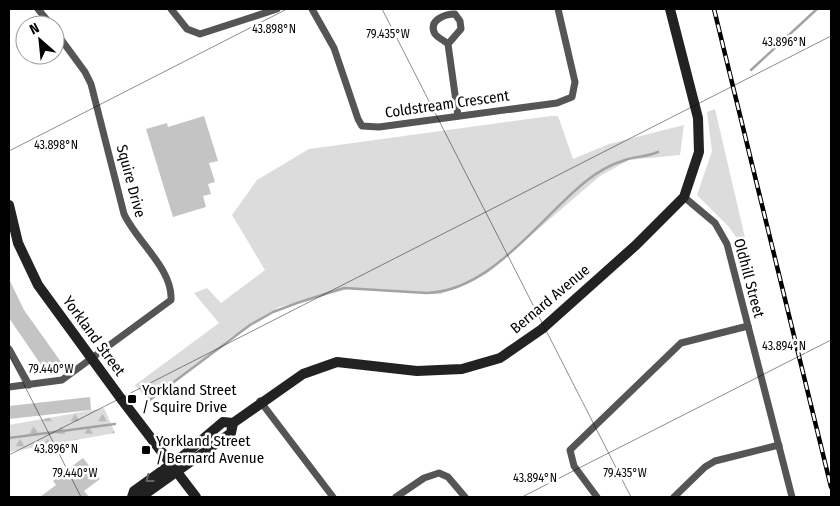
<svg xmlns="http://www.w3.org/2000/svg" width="840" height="506" viewBox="0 0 840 506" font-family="'Fira Sans Condensed',sans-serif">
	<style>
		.forest { fill: url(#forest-firs) }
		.park { fill: #dcdcdc }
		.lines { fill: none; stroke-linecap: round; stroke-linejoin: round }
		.stream { stroke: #a3a3a3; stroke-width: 2.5 }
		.building { fill: #c4c4c4 }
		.street { stroke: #555; stroke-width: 7 }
		.secondary { stroke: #222; stroke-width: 10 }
		.rail-casing { stroke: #000; stroke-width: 4.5 }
		.rail { stroke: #fff; stroke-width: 2.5; stroke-dasharray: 8; stroke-linecap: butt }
		.oneway { stroke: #646464 }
		.ticks { fill: none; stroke: #000; stroke-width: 1; stroke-opacity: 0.45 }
		.poi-dot { fill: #000; stroke: #fff; stroke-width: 2 }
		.labels { text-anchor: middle; stroke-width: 5; stroke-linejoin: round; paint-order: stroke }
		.street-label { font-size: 15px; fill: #000; stroke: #fff }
		.poi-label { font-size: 15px; fill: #000; stroke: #fff; text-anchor: start }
		.ticks-label { font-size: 12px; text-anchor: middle; fill: #000; stroke: #fff; stroke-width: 5; stroke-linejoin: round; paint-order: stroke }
	</style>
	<defs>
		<pattern id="forest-firs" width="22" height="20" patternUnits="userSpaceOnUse" patternTransform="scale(1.25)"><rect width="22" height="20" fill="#dcdcdc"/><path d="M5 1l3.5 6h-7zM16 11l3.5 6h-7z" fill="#bbb"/></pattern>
	</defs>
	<rect width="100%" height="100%" fill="#fff"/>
	<polygon class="forest" points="104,408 115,433 9,452 9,425"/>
	<g class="park">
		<polygon points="715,109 749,255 729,227 697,195 712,151 707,112"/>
		<polygon points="551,116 558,116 573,159 609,144 684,125 680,155 629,160 600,176 486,274 441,294 352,288 279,307 231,337 149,402 135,385 219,323 194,293 207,288 221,303 265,270 232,215 257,180 309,149"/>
	</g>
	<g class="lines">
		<g class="stream">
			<polyline points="751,70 817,9"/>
			<path d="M147,402L250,325L273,312L297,303L344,288L427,293C491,291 538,220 585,182C596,173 612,164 625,160C636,156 647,157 658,152"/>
			<polyline points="9,438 115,424"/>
		</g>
	</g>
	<g class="building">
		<polygon points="204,116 218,161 209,163 215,182 208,184 211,194 203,196 206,207 173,217 146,129 167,123 168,127"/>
		<polygon points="9,279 24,310 61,362 46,372 9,318"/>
		<polygon points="90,397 91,410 9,419 9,406"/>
		<polygon points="83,458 100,479 84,491 89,497 40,497 56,485 53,481 60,475 59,473 66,467 67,470"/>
	</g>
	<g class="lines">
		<g class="street">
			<polyline points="38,9 51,25"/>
			<polyline points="171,9 187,29 200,34 277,9"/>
			<polyline points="312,9 334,48 358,119 362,126 379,127 557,103 572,97 575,82 558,9"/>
			<path d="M448,44L461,29L460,21L455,14C446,14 427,20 435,34C438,38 445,41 448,44L458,116"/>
			<polyline points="684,197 715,223 727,244 792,497"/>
			<polyline points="9,349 29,385"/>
			<path d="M9,387L62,380L171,300C173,269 137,242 124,214L91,84L85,72L55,31"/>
			<polyline points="260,401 333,497"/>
			<polyline points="396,497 424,478 439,473 448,477 465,497"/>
			<polyline points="597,497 574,466 570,450 681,343 748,326"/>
			<polyline points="674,497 705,467 715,461 779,445"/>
		</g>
		<g class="secondary">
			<polyline points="9,205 18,243 38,285 122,400 196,497"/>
			<polyline points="132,497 134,491 184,455 223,422 233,423 303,374 337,362 417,371 462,369 500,358 542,329 636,245 684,197 699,152 698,118 670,9"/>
			<polyline points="141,497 231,433 233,423"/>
		</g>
		<defs>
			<polyline id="rail" points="714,9 831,487"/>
		</defs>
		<use href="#rail" class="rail-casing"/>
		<use href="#rail" class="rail"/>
	</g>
	<defs><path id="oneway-chevron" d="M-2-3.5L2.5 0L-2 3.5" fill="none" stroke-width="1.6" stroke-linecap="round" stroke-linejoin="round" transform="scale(1.25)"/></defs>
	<use class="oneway" href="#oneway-chevron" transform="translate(149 479) rotate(143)"/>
	<path class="ticks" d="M382,9L631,497M9,151L287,9M9,355L81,497M9,455L831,36M522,497L831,340"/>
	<g class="poi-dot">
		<rect x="127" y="394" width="10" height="10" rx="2.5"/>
		<rect x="141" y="445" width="10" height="10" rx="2.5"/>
	</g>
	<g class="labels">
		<g class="street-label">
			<text transform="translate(447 104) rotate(-8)" y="5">Coldstream Crescent</text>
			<text transform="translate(131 181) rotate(75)" y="5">Squire Drive</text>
			<text transform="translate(749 278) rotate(75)" y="5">Oldhill Street</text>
			<text transform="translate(550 299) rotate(-40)" y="5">Bernard Avenue</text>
			<text transform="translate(94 336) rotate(54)" y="5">Yorkland Street</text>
		</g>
		<g class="poi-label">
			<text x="142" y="395">Yorkland Street<tspan x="142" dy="17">/ Squire Drive</tspan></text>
			<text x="156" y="446">Yorkland Street<tspan x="156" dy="17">/ Bernard Avenue</tspan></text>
		</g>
	</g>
	<g class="ticks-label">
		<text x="274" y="33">43.898°N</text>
		<text x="388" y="38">79.435°W</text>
		<text x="784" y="46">43.896°N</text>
		<text x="56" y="149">43.898°N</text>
		<text x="784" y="350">43.894°N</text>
		<text x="51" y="373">79.440°W</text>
		<text x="56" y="453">43.896°N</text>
		<text x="75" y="477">79.440°W</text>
		<text x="625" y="477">79.435°W</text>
		<text x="535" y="482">43.894°N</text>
	</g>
	<rect width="840" height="506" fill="none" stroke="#000000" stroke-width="20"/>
	<g transform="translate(40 40) rotate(333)"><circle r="24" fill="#ffffff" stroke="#999999"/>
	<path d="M0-4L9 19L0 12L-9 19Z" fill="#000000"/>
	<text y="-8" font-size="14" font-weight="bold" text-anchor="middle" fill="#000000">N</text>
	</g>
</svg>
